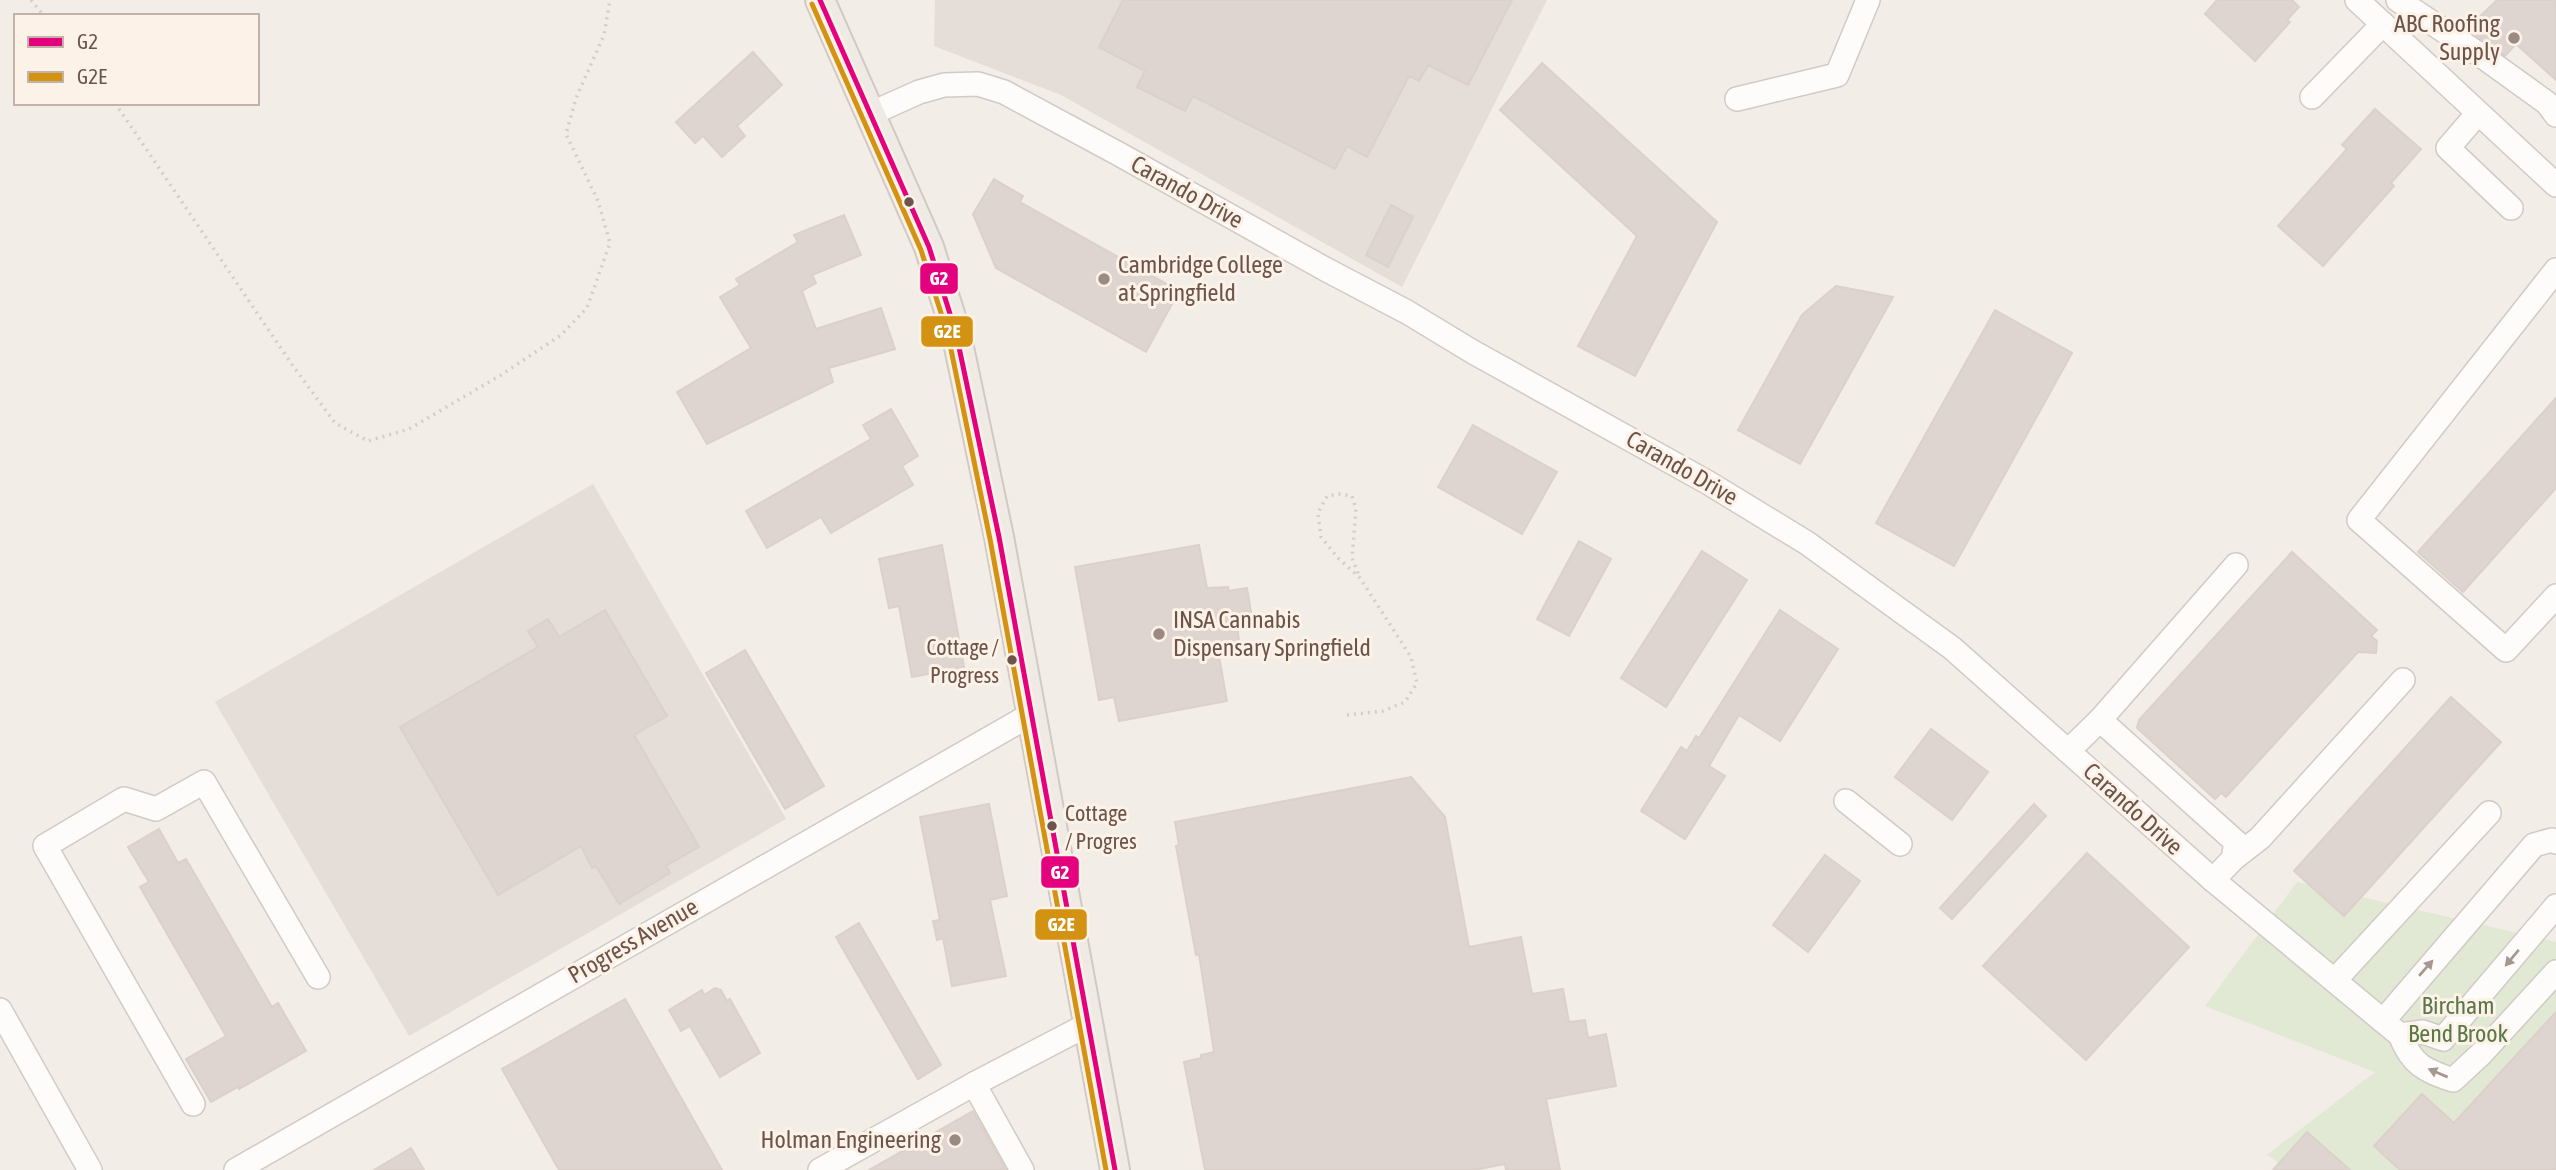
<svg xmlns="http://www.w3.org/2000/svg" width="2556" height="1170" viewBox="0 0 2556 1170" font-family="'Asap Condensed',sans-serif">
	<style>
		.industrial { fill: #e5ddd8 }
		.green { fill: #e1e8d3 }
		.building { fill: #dfd5d0; stroke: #dbd0ca; stroke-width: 2 }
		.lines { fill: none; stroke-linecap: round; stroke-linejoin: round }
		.minor-casing { stroke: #d2cac5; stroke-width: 26 }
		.major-casing { stroke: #d2c9c5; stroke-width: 32 }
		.path { stroke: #d4cdc9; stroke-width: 3.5; stroke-dasharray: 2 5; stroke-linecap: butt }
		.minor { stroke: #fdfcfb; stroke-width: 23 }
		.major { stroke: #f0eae4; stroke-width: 28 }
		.bus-1-casing { stroke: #fcf2e7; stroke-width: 10 }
		.bus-2-casing { stroke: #fcf2e7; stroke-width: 10 }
		.bus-1 { stroke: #e5007d; stroke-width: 5 }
		.bus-2 { stroke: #d49213; stroke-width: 5 }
		.oneway { fill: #a69791 }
		.poi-dot { fill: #9b8a82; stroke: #fcf2e7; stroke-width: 2.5 }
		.bus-dot { fill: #6c544b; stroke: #fcf2e7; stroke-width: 2.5 }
		.labels { text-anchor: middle; stroke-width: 6; stroke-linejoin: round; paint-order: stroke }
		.bus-label { font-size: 22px; fill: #6c544b; stroke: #fcf2e7; text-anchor: end }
		.poi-label { font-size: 24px; fill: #6c544b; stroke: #fcf2e7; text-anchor: end }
		.street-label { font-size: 24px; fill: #6c544b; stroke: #fcf2e7 }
		.park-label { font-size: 24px; fill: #5a7748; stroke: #fcf2e7 }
		.line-badge { stroke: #fcf2e7; stroke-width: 2.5 }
		.badge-label { font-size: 19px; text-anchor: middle; font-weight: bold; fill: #fff }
	</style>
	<rect width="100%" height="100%" fill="#f3ede7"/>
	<g class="industrial">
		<polygon points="935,0 1547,0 1402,287 1061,95 934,46"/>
		<polygon points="593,484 786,819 409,1036 215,702"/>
	</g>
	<polygon class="green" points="2297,882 2556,942 2556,1170 2290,1170 2267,1155 2375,1072 2205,1006"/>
	<g class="building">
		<polygon points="1123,0 1512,0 1468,85 1428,65 1419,81 1409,76 1367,157 1347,146 1335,169 1193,96 1185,111 1137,87 1145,71 1099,47"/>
		<polygon points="2217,0 2292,0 2299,7 2287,20 2290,22 2255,61 2205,14"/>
		<polygon points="2497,0 2556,0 2556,80 2516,44 2505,56 2467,29"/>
		<polygon points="753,52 782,85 737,126 745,136 722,157 703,136 695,143 676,122"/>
		<polygon points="1542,63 1717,222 1635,376 1578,346 1637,236 1500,110"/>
		<polygon points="2375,109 2421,149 2391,183 2394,186 2323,266 2278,226 2347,149 2342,145"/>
		<polygon points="994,179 1023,196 1020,202 1179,291 1146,352 996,268 973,214"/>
		<polygon points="1391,205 1413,217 1388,267 1366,255"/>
		<polygon points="844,215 861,255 812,275 816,283 802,291 816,329 881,308 895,349 829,368 833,382 707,444 677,392 751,348 720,297 740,285 736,279 798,242 794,235"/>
		<polygon points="1836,286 1893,297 1800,464 1738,430 1802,315"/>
		<polygon points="1995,310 2072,353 1954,566 1876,523"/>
		<polygon points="2556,398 2556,488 2463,592 2418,552"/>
		<polygon points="891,409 918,456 902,466 913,485 831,533 821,517 767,548 746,511 871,439 863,425"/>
		<polygon points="1473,425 1557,472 1522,534 1438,487"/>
		<polygon points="1579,541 1611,559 1569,636 1537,619"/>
		<polygon points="942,545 964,667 912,677 899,606 889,608 879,559"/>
		<polygon points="1199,545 1207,588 1228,587 1229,591 1247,588 1251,612 1235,614 1240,647 1218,651 1227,701 1119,721 1114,697 1099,700 1075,567"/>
		<polygon points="1702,551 1747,580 1666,707 1621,678"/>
		<polygon points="2292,552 2377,630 2371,636 2377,641 2376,653 2358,652 2226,797 2221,793 2215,799 2137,728 2139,720"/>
		<polygon points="605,610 667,716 634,735 699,847 666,866 670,873 619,904 596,866 592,868 581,846 498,895 400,727 538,647 528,631 548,619 559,637"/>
		<polygon points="1780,610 1838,649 1780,741 1739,715 1709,766 1725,776 1685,839 1641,811 1681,747 1687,751 1696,736 1699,738"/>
		<polygon points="745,650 824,786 785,809 706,673"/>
		<polygon points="2451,697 2501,742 2344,916 2294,871"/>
		<polygon points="1931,729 1988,772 1952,820 1895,777"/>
		<polygon points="1411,777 1445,817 1469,947 1521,937 1532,994 1563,989 1569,1022 1585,1020 1588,1038 1606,1034 1616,1086 1546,1099 1560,1170 1506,1170 1505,1164 1474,1170 1205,1170 1184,1062 1201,1058 1201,1055 1214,1052 1199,954 1196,955 1176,846 1179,845 1175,822"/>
		<polygon points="989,804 1007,896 990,900 1006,976 952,986 943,938 937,940 933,921 940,920 920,817"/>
		<polygon points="2034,804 2046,816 1952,919 1940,908"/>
		<polygon points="159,829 178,863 186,859 272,1007 278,1003 306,1051 239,1089 238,1087 211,1102 186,1059 226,1036 140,887 149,882 128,847"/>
		<polygon points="2087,853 2189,947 2086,1060 1983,966"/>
		<polygon points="1825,855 1860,881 1808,952 1773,925"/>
		<polygon points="859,923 941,1065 918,1079 836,937"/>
		<polygon points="715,988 721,990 727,1001 730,999 760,1053 720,1077 690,1026 681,1031 669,1010 702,990 704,995"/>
		<polygon points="625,999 722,1170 559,1170 502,1069"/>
		<polygon points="2556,1012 2556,1170 2400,1170 2374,1146 2422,1094 2454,1123"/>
		<polygon points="973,1111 1006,1170 869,1170"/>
		<polygon points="2307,1132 2350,1170 2273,1170"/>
		<polygon points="411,1148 424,1170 374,1170"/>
	</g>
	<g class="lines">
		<defs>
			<g id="minor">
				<polyline points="2357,0 2556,185"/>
				<polyline points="2398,0 2486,59 2547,103 2556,115"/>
				<polyline points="2312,97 2383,24"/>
				<polyline points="1737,99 1837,75 1868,0"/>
				<polyline points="2478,113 2448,148 2511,208"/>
				<path d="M870,114L919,92L944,85L978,84L1004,92L1117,153L1325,269L1407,312L1473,352L1707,482L1807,543L1952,648L2213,880L2400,1035C2412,1065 2424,1070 2453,1080L2481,1054L2556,972"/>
				<polyline points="2556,270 2359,520 2506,650 2556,596"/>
				<polyline points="2100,720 2236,565"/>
				<polyline points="2068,751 2100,720 2236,842 2233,859 2213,880"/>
				<polyline points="1846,801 1900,844"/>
				<polyline points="2233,859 2260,838 2403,680"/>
				<polyline points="2335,980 2489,813"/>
				<polyline points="0,1010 90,1170"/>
				<polyline points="2383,1021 2534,845 2552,840 2556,842"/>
				<polyline points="2400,1035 2423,1032 2443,1039 2556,906"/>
				<polyline points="974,1084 1022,1170"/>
				<polyline points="193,1104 45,846 124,799 156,809 204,782 318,977"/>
				<polyline points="236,1170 1032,714"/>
				<polyline points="820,1170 974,1084 1087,1025"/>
			</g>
			<polyline id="major" points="820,0 929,247 956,333 999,537 1115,1170"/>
		</defs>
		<use href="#minor" class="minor-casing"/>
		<use href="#major" class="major-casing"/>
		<g class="path">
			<polyline points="31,0 44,16"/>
			<polyline points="115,103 293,366 335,423 368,441 409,429 501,375 561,335 587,308 610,243 598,201 566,134 576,98 604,35 610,0"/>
			<polyline points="1347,715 1383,711 1405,702 1417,683 1411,657 1360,578 1338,558 1321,537 1318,513 1327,496 1340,494 1352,496 1356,509 1352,558 1360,578"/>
		</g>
		<use href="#minor" class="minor"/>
		<use href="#major" class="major"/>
		<defs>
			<polyline id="bus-1" points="820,0 929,247 956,333 999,537 1115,1170"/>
			<polyline id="bus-2" points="812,4 921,250 948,335 990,539 1106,1170"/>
		</defs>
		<use href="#bus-1" class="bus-1-casing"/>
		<use href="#bus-2" class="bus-2-casing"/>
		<use href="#bus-1" class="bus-1"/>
		<use href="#bus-2" class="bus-2"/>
	</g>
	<defs><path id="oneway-solid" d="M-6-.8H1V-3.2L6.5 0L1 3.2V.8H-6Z" transform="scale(1.75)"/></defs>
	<g class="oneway">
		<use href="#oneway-solid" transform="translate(2512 958) rotate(130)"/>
		<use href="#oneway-solid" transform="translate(2426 968) rotate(-49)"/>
		<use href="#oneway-solid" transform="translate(2438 1073) rotate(-157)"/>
	</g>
	<g class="poi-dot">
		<circle cx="2514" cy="38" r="7"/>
		<circle cx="1104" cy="279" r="7"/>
		<circle cx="1159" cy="634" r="7"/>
		<circle cx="955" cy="1140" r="7"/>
	</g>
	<g class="bus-dot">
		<circle cx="909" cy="202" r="6"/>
		<circle cx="1012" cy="660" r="6"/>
		<circle cx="1052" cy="826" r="6"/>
	</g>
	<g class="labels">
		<g class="bus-label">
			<text x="999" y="655">Cottage /<tspan x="999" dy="28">Progress</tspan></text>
			<text x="1065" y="821" text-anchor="start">Cottage<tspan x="1065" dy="28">/ Progres</tspan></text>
		</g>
		<g class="poi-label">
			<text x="2500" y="32">ABC Roofing<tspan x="2500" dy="28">Supply</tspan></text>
			<text x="1118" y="273" text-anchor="start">Cambridge College<tspan x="1118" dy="28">at Springfield</tspan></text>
			<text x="1173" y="628" text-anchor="start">INSA Cannabis<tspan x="1173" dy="28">Dispensary Springfield</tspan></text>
			<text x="941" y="1148">Holman Engineering</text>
		</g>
		<g class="street-label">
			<text transform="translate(1187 192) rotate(29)" y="8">Carando Drive</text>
			<text transform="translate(1682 468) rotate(30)" y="8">Carando Drive</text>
			<text transform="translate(2133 809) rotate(42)" y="8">Carando Drive</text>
			<text transform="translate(633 941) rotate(-30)" y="8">Progress Avenue</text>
		</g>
		<g class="park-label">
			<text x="2458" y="1014">Bircham<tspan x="2458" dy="28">Bend Brook</tspan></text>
		</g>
	</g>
	<g class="line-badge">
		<rect x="919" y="262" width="40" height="33" rx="7" fill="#e5007d"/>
		<rect x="920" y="315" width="54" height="33" rx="7" fill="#d49213"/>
		<rect x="1040" y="855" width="40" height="34" rx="7" fill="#e5007d"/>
		<rect x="1034" y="908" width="54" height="33" rx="7" fill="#d49213"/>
	</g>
	<g class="badge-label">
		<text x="939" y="285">G2</text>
		<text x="947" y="338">G2E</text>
		<text x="1060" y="879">G2</text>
		<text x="1061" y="931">G2E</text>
	</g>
	<rect x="14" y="14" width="245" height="91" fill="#fcf2e7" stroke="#c2b3a9" stroke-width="2"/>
	<rect x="28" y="37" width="35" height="10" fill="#e5007d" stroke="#c2b3a9" stroke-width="2"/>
	<text x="77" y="49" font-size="21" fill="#6c544b">G2</text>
	<rect x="28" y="72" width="35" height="10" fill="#d49213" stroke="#c2b3a9" stroke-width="2"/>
	<text x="77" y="84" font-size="21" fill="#6c544b">G2E</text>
</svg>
